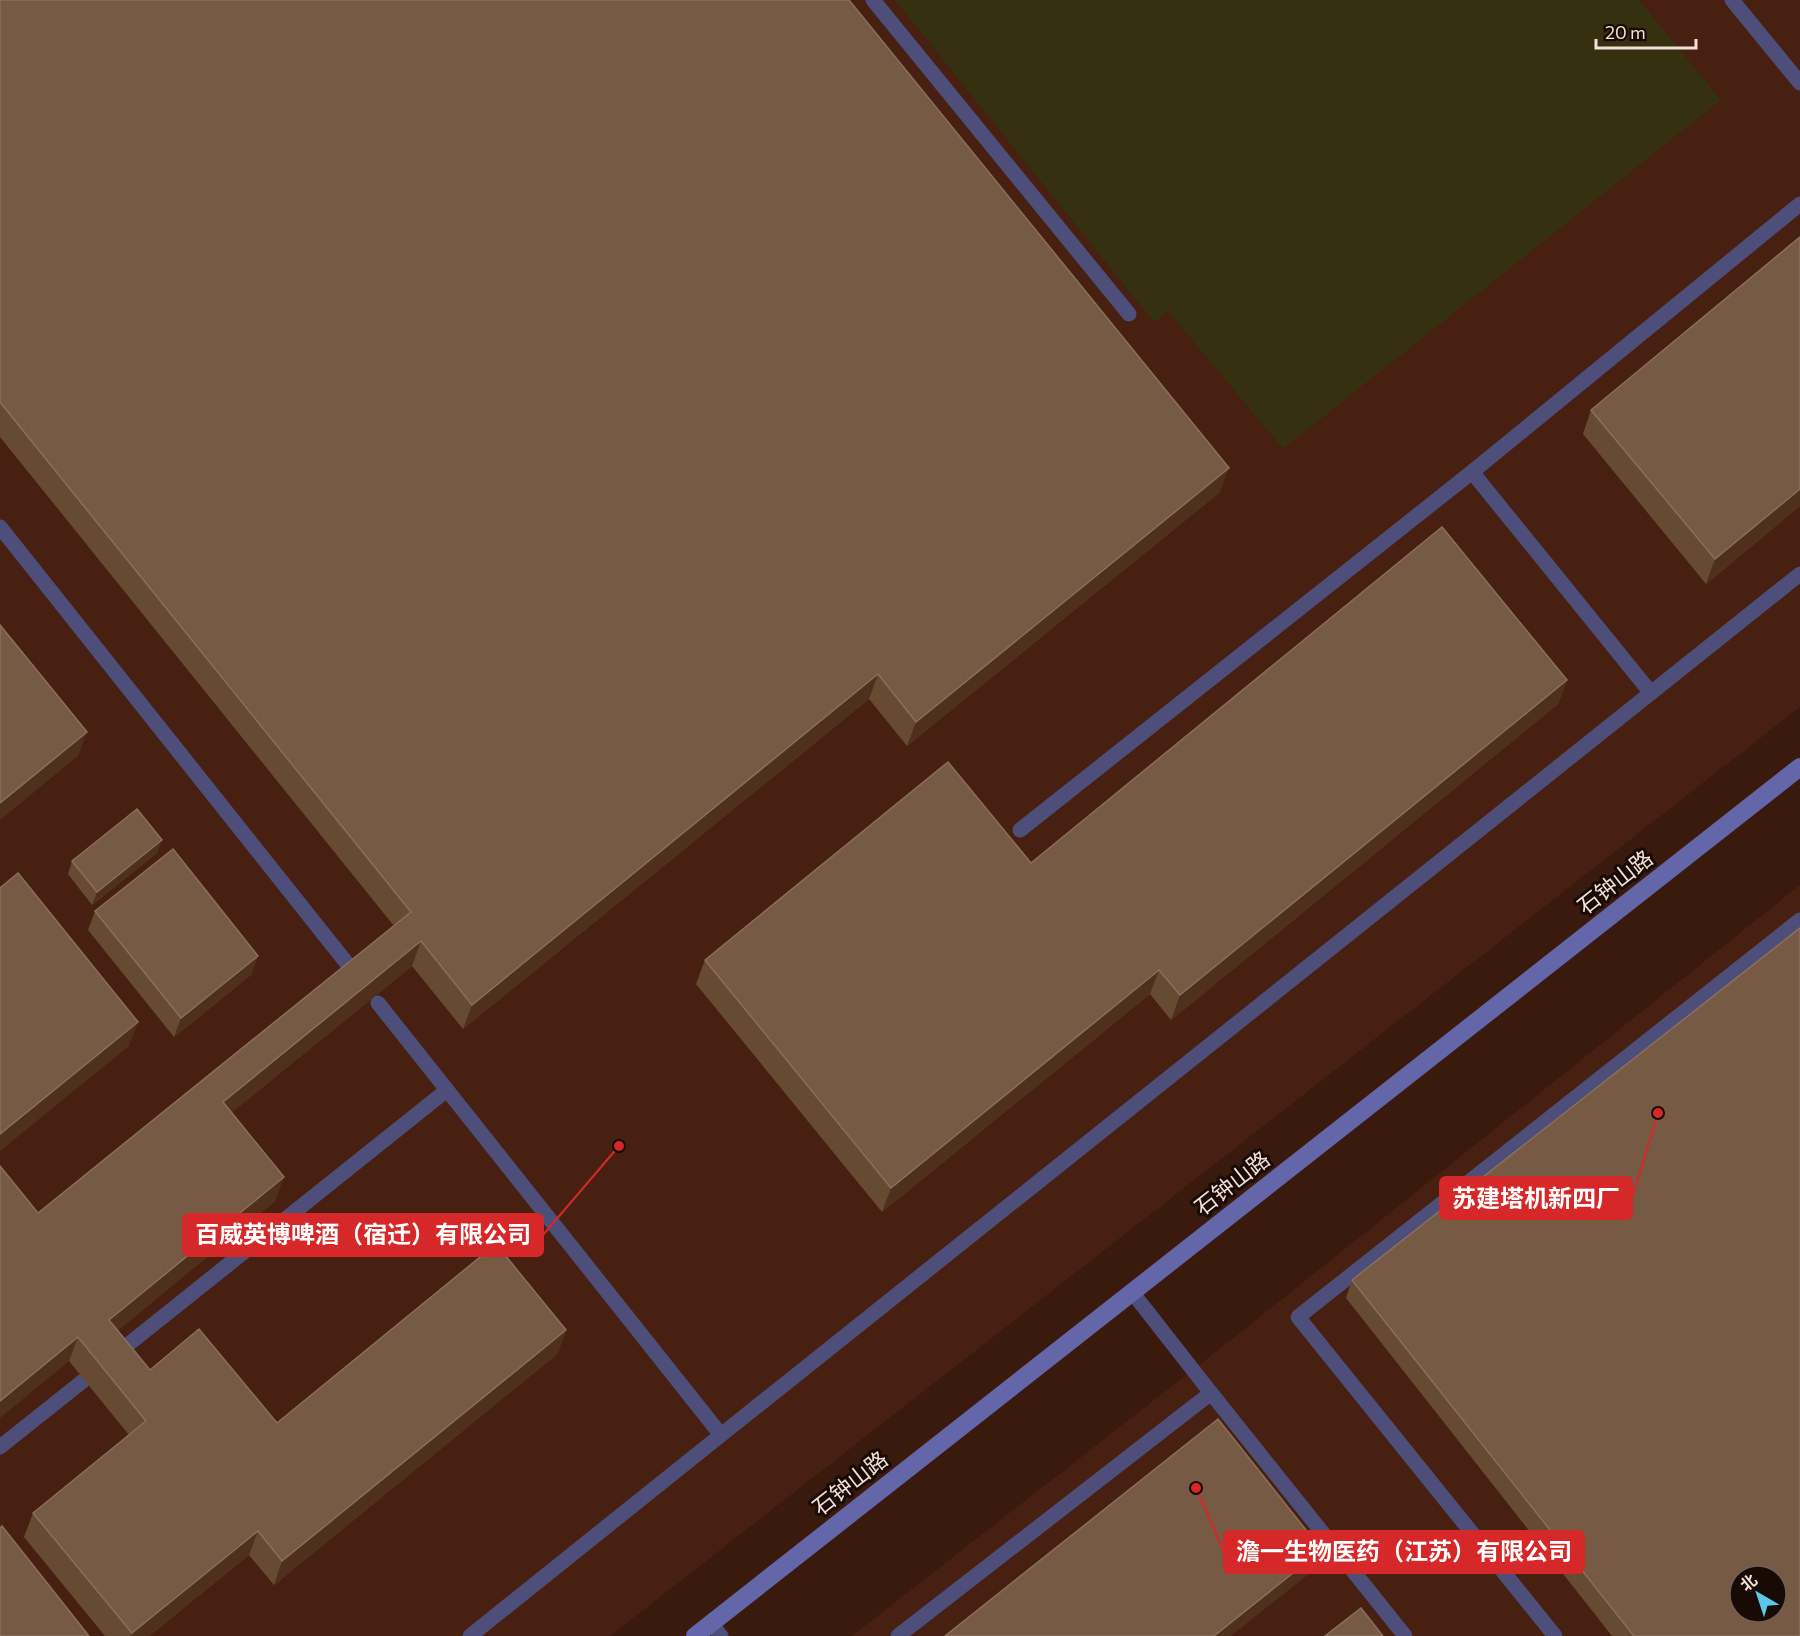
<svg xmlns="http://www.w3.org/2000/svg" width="1800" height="1636" viewBox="0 0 1800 1636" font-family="Commissioner,'Noto Sans SC',sans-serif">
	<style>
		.built { fill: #472011; fill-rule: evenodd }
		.green { fill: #353010 }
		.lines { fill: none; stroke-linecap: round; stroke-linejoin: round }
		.lane { stroke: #4d4f7a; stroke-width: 15 }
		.secondary { stroke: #6366a9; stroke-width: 18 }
		.wall { fill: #674a32 }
		.shaded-wall { fill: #4f301c }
		.building { fill: #765a44; stroke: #8a6f5b; stroke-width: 1.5; fill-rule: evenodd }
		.labels { text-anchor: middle; stroke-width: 6; stroke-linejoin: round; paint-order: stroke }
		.street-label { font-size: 22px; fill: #f5dfd6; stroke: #180a05 }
		.leader { fill: none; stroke: #d62828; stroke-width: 2 }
		.callout-dot { fill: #d62828; stroke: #180a05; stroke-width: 2 }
		.callout { fill: #d62828; stroke: #d62828; stroke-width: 2 }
		.callout-label { font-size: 24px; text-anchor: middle; font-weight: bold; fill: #fff }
	</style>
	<rect width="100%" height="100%" fill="#3b1a0e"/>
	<g class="built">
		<polygon points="0,0 1800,0 1800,707 610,1636 0,1636"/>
		<path d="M1800,885V1636H852L1231,1340ZM1740,1576H1776V1612H1740Z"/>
	</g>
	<polygon class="green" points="895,0 1639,0 1721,100 1283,449 1168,311 1154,322"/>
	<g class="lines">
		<g class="lane">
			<polyline points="873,0 1129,314"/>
			<polyline points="1732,0 1800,83"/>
			<polyline points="1472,472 1651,693"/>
			<polyline points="0,527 349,966"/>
			<polyline points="1020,830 1472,472 1800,204"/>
			<polyline points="378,1003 721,1435 1800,574"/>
			<polyline points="1132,1292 1211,1393"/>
			<polyline points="115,1355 447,1090"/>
			<polyline points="0,1447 83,1381"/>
			<polyline points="711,1623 721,1636"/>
			<polyline points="470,1636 721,1435"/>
			<polyline points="898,1636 1211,1393 1405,1636"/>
			<polyline points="1555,1636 1298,1317 1800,920"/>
		</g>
		<polyline class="secondary" points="695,1636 1800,767"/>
	</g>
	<g class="wall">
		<polygon points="0,0 1220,492 907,746 869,699 463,1029 412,966 232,1112 275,1201 118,1330 150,1370 277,1423 566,1330 557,1354 274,1585 249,1555 149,1636 105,1636 24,1537 33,1513 129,1435 69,1361 38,1213 394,926 0,437"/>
		<polygon points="1800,237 1800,506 1706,584 1583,434 1591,410"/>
		<polygon points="1567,680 1558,704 1171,1020 1150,994 882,1212 696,984 705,960 1031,863"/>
		<polygon points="157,853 92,905 68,874 72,861"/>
		<polygon points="95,911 252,974 174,1037 88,930"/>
		<polygon points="1352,1280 1800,1636 1612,1636 1346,1298"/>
	</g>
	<g class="shaded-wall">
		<polygon points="1229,468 1220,492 907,746 916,722"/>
		<polygon points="1800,489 1800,506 1706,584 1715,559"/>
		<polygon points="878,674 869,699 463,1029 472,1005"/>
		<polygon points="1567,680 1558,704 1171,1020 1180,995"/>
		<polygon points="87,732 78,756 0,820 0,803"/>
		<polygon points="162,840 157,853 92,905 97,892"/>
		<polygon points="421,941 412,966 215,1126 223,1102"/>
		<polygon points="258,956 252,974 174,1037 181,1018"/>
		<polygon points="1159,970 1150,994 882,1212 891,1188"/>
		<polygon points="138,1022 129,1046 0,1151 0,1134"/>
		<polygon points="284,1177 275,1201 101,1344 109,1320"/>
		<polygon points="566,1330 557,1354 274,1585 282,1561"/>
		<polygon points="78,1337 69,1361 0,1418 0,1401"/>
		<polygon points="258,1531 249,1555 149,1636 131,1636 132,1633"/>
		<polygon points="1322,1550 1315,1569 1231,1636 1214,1636"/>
	</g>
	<g class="building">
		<polygon points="0,0 849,0 1229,468 916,722 878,674 472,1005 421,941 223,1102 284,1177 109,1320 150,1370 199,1329 277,1423 496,1244 566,1330 282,1561 258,1531 132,1633 33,1513 146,1421 78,1337 0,1401 0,1166 38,1213 411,912 0,402"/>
		<polygon points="1800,237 1800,489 1715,559 1591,410"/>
		<polygon points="1442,527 1567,680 1180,995 1159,970 891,1188 705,960 948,762 1031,863"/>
		<polygon points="0,625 87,732 0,803"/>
		<polygon points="137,809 162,840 97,892 72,861"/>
		<polygon points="173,849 258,956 181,1018 95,911"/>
		<polygon points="18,873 138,1022 0,1134 0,888"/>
		<path d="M1800,928V1636H1634L1352,1280ZM1740,1576H1776V1612H1740Z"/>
		<polygon points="1218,1419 1322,1550 1214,1636 945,1636"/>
		<polygon points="2,1526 89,1636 0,1636 0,1528"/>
		<polygon points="1361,1608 1383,1636 1325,1636"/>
	</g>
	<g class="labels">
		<g class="street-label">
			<text transform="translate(1615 882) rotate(-38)" y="8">石钟山路</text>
			<text transform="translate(1232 1183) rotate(-38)" y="8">石钟山路</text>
			<text transform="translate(850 1483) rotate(-38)" y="8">石钟山路</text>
		</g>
	</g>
	<path class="leader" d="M1658 1113L1632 1198M619 1146L543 1235M1196 1488L1224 1552"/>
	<g class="callout-dot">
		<circle cx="1658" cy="1113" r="6"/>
		<circle cx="619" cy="1146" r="6"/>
		<circle cx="1196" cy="1488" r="6"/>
	</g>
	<g class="callout">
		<rect x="1440" y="1177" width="192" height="42" rx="6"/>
		<rect x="183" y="1214" width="360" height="42" rx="6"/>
		<rect x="1224" y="1531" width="360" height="42" rx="6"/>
	</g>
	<g class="callout-label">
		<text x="1536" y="1207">苏建塔机新四厂</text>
		<text x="363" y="1243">百威英博啤酒（宿迁）有限公司</text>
		<text x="1404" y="1560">澹一生物医药（江苏）有限公司</text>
	</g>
	<g transform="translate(1758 1594) rotate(321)"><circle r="28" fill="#180a05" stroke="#705f59" stroke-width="1.5"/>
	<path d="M0-4.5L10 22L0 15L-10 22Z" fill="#5cc7e8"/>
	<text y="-9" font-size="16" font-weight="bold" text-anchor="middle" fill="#f5dfd6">北</text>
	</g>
	<path d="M1596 39v9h100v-9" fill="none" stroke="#f5dfd6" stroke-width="3"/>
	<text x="1605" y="39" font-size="18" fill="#f5dfd6" stroke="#180a05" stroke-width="4.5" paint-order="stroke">20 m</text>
</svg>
